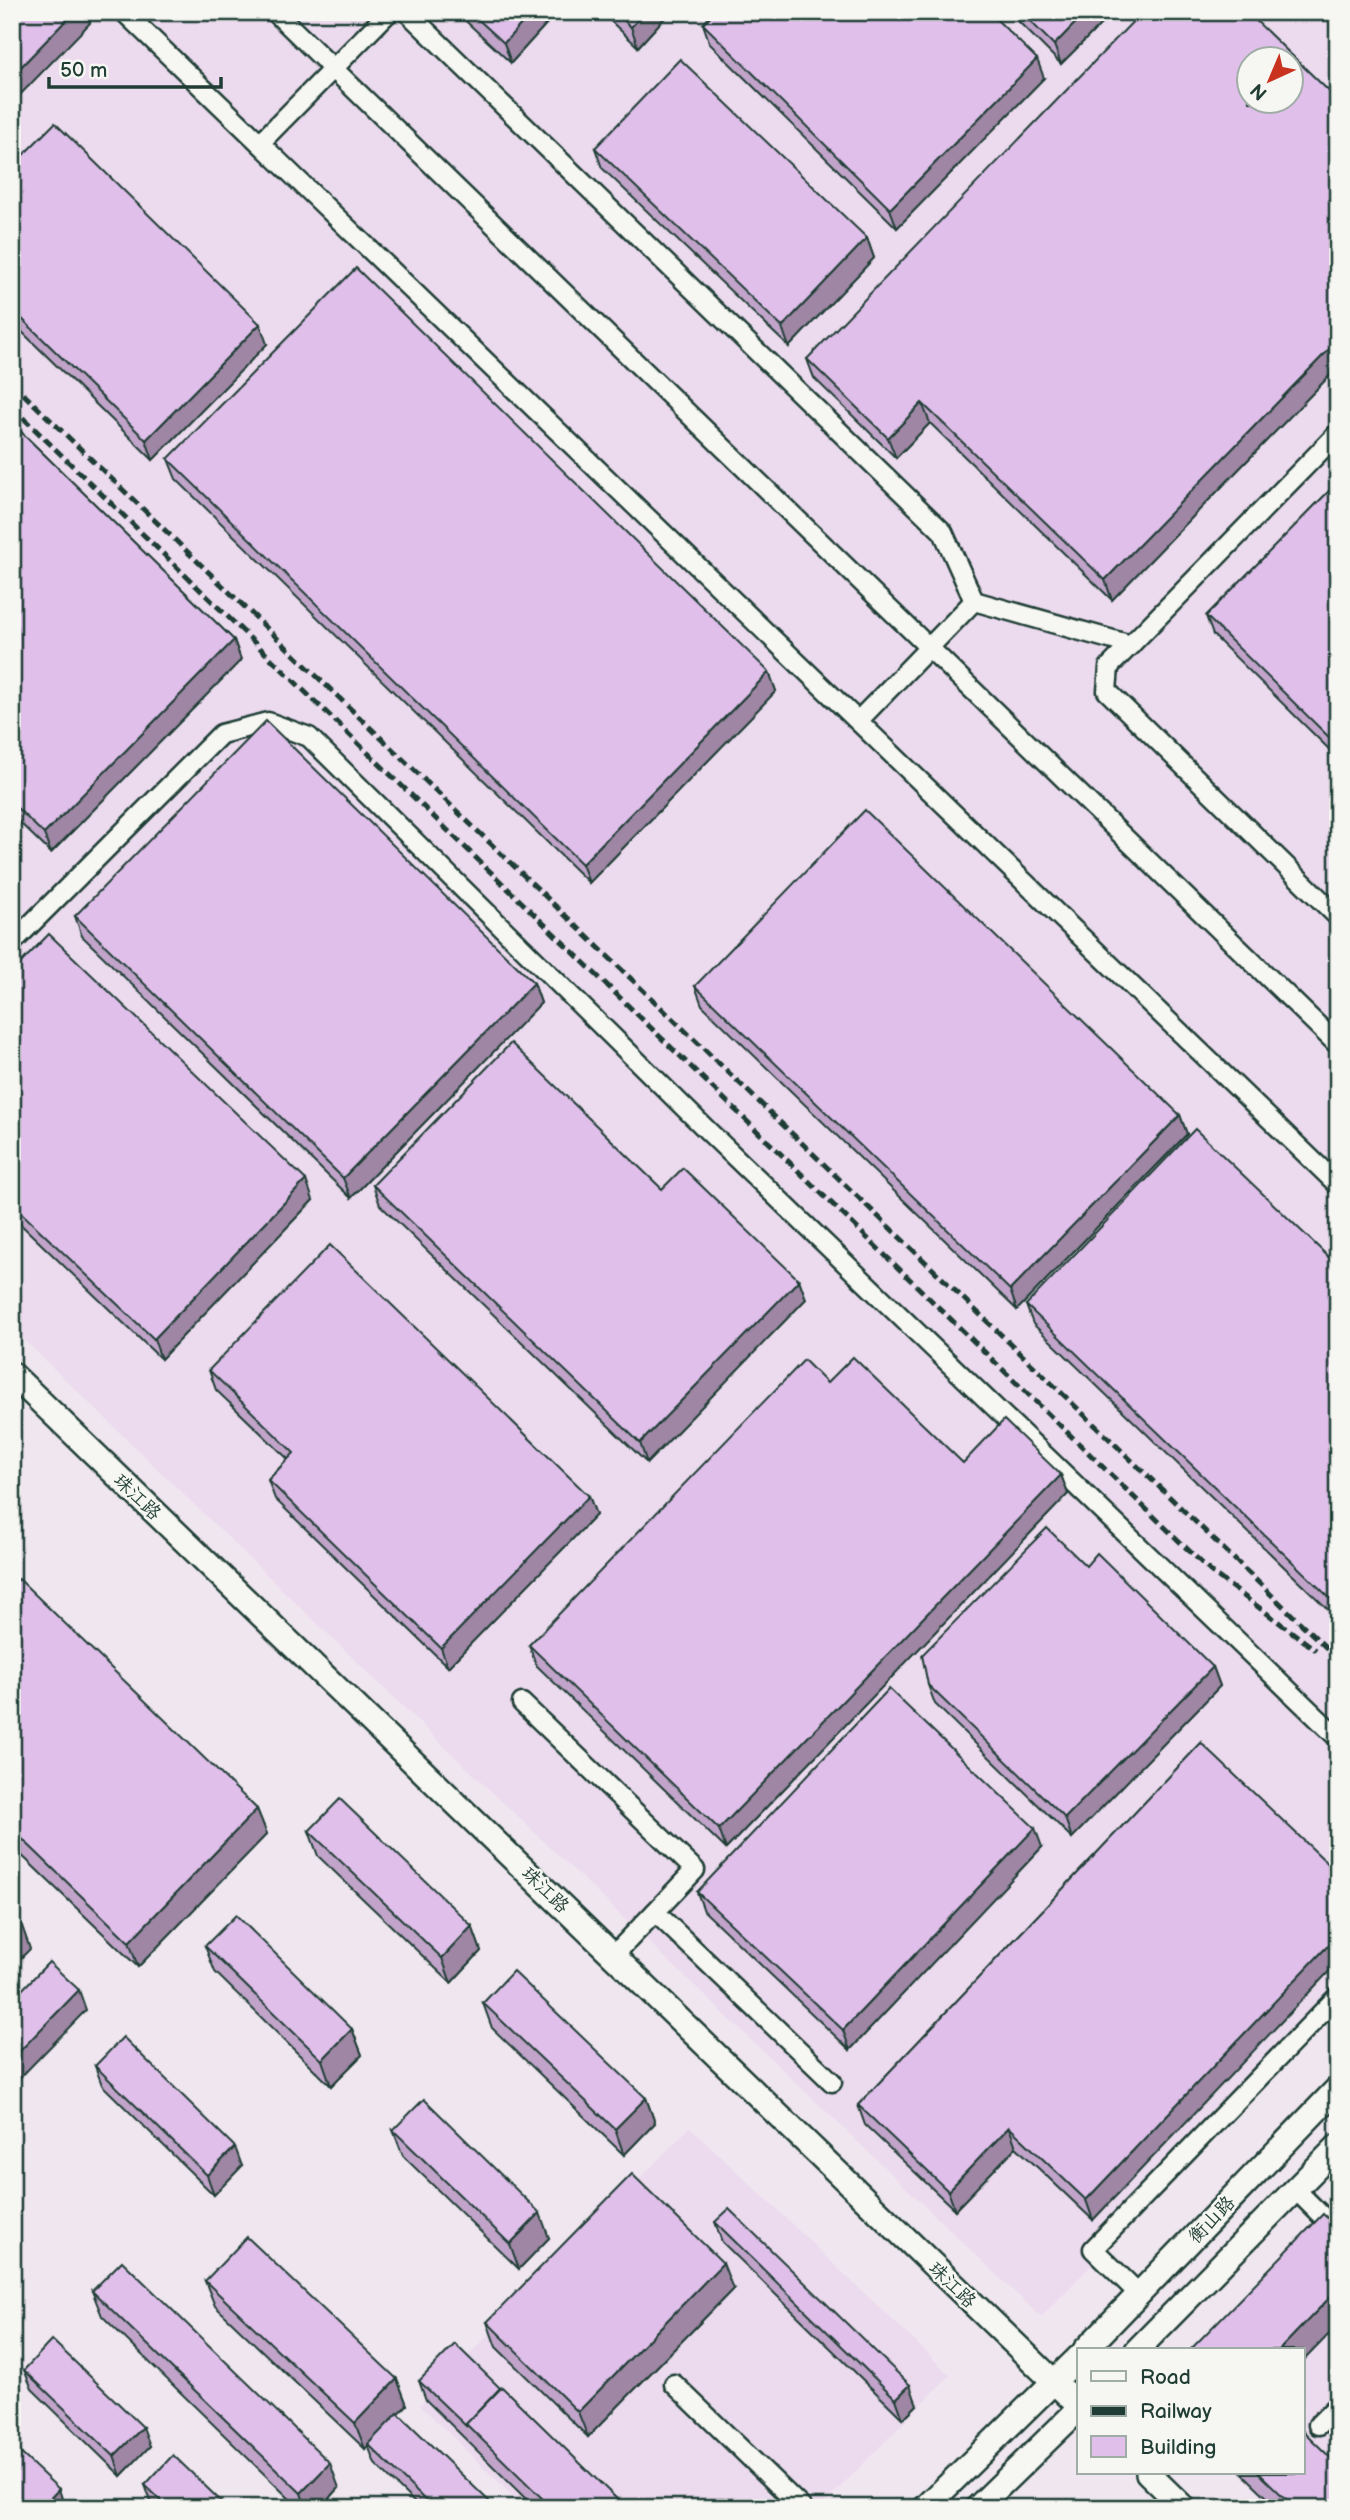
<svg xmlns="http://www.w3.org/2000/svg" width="1350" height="2520" viewBox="0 0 1350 2520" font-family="'Balsamiq Sans','LXGW WenKai TC',sans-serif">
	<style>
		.built { fill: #ecdaee; fill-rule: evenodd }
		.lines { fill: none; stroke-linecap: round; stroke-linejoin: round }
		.minor-casing { stroke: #1f3d34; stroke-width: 23 }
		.tertiary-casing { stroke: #1f3d34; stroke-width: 28 }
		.minor { stroke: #f6f6f2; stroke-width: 18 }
		.tertiary { stroke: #f6f6f2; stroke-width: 23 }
		.rail { stroke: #1f3d34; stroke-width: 5; stroke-dasharray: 10 5; stroke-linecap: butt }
		.wall { fill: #c2a4ca; stroke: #1f3d34; stroke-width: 2 }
		.shaded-wall { fill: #9e86a4; stroke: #1f3d34; stroke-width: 2 }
		.building { fill: #e1bfeb; stroke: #1f3d34; stroke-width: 2; fill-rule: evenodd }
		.labels { text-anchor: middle; stroke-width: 5; stroke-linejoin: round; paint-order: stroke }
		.street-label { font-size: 19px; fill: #1f3d34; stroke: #f6f6f2 }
	</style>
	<rect width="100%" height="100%" fill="#f0e6f0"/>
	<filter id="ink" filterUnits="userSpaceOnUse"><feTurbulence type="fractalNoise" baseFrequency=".0143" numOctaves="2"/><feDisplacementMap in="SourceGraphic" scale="14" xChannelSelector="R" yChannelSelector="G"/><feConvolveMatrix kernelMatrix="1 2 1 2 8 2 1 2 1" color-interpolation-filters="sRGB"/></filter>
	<g filter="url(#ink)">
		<g class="built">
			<path d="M12,12H1338V2011L1041,2317L422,1725L12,1328ZM1248,60H1290V102H1248Z"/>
			<polygon points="690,2127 950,2375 820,2508 525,2508 420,2405"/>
			<polygon points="1338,2206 1338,2508 1275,2508 1239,2473 1303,2473 1303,2350 1197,2350"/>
		</g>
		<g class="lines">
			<defs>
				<g id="minor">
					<polyline points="124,12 1338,1185"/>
					<polyline points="275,12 1338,1045"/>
					<polyline points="407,12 943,532 974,601"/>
					<polyline points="260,143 389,12"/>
					<polyline points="1338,433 1109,667 1107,691 1338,917"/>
					<polyline points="858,721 974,601 1131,645"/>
					<polyline points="12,943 221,734 268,722 309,737 708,1131 1338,1738"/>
					<polyline points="522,1703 695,1870 614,1955"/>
					<polyline points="655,1912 832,2082"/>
					<polyline points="1295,2189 1338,2232"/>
					<polyline points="1139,2294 1093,2249 1338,1996"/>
					<polyline points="674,2384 802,2508"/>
					<polyline points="1318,2425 1338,2405"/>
				</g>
				<g id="tertiary">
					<polyline points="12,1374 1079,2406"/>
					<polyline points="1085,2350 1338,2088"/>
					<polyline points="1137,2350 1338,2146"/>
					<polyline points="1148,2473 1184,2508"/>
					<polyline points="925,2508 1079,2357"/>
					<polyline points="977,2508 1079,2409"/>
				</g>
			</defs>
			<use href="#minor" class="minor-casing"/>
			<use href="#tertiary" class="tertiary-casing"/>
			<use href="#minor" class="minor"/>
			<use href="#tertiary" class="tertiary"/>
			<g class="rail">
				<polyline points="12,383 1338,1659"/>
				<polyline points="12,407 1210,1571 1316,1650"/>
			</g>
		</g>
		<g class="wall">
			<polygon points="456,12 557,12 511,63"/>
			<polygon points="601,12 670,12 638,47"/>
			<polygon points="1009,12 1113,12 1061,64"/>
			<polygon points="703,24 1044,78 897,228 710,44"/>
			<polygon points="1338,100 1338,367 1112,600 930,423 896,458 814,378 807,359"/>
			<polygon points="595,148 867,238 874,258 789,347 602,168"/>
			<polygon points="12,166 267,344 153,460 12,322"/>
			<polygon points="12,423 234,640 241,660 51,853 12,815"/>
			<polygon points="168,459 769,672 776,691 589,883 176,479"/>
			<polygon points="1338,482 1338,758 1213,635 1206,616"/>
			<polygon points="75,916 534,983 541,1003 351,1198 82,936"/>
			<polygon points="12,972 313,1200 161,1359 12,1216"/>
			<polygon points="695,986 1180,1115 1187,1134 1017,1310 702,1005"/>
			<polygon points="373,1185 662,1189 799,1280 806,1299 647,1463 380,1205"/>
			<polygon points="1338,1266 1338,1619 1033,1324 1026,1305"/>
			<polygon points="209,1370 589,1496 596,1515 448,1667 275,1499 268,1480 288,1459 216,1390"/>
			<polygon points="827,1383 963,1463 1061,1475 1068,1494 726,1849 536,1665 529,1645"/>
			<polygon points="12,1586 257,1809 267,1834 138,1967 12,1846"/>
			<polygon points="1213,1667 1220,1686 1072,1838 935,1704 928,1685"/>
			<polygon points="1201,1743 1093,2220 1016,2147 955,2210 865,2125 858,2105"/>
			<polygon points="309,1831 472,1926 481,1951 451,1983 318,1856"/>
			<polygon points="1042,1847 850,2050 704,1911 697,1892"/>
			<polygon points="205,1946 352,2029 362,2055 331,2086 215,1972"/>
			<polygon points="483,2003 646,2098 655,2123 624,2155 492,2028"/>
			<polygon points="95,2066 242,2166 214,2195 102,2085"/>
			<polygon points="393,2130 549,2238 519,2269 403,2156"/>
			<polygon points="715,2222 917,2405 903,2419 722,2242"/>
			<polygon points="205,2281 397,2379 407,2405 398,2414 495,2508 420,2508 375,2464 368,2445 365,2449 215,2306"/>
			<polygon points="733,2289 588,2437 496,2347 487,2322"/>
			<polygon points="92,2291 339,2488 321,2508 299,2508 102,2316"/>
			<polygon points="24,2370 150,2446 121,2476 32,2389"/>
			<polygon points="419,2381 500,2388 626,2508 535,2508 426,2400"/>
			<polygon points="1242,2473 1303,2473 1338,2508 1278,2508"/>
			<polygon points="145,2485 228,2508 156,2508 152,2504"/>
		</g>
		<g class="shaded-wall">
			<polygon points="74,12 86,12 90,23 12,103 12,76"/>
			<polygon points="532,12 557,12 511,63 504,43"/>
			<polygon points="645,12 670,12 638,47 631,27"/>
			<polygon points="1086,12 1113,12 1061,64 1054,45"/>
			<polygon points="1037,59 1044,78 897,228 890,209"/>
			<polygon points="867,238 874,258 789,347 782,327"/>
			<polygon points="260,324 267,344 153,460 146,440"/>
			<polygon points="1338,340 1338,367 1112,600 1105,580"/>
			<polygon points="922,403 930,423 896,458 888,438"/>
			<polygon points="234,640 241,660 51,853 44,834"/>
			<polygon points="769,672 776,691 589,883 582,864"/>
			<polygon points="534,983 541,1003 351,1198 343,1178"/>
			<polygon points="1180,1115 1187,1134 1017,1310 1010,1290"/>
			<polygon points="306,1180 313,1200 161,1359 154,1339"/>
			<polygon points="799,1280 806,1299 647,1463 640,1443"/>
			<polygon points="1061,1475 1068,1494 726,1849 719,1829"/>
			<polygon points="589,1496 596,1515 448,1667 441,1648"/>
			<polygon points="1213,1667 1220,1686 1072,1838 1065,1818"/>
			<polygon points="257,1809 267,1834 138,1967 129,1942"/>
			<polygon points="1035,1828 1042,1847 850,2050 843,2030"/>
			<polygon points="21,1923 30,1949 12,1967 12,1932"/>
			<polygon points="472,1926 481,1951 451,1983 442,1958"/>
			<polygon points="1338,1935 1338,1962 1093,2220 1086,2200"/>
			<polygon points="79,1990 86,2010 12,2086 12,2059"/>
			<polygon points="352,2029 362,2055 331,2086 322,2060"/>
			<polygon points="646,2098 655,2123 624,2155 615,2129"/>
			<polygon points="1009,2127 1016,2147 955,2210 948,2191"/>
			<polygon points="235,2147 242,2166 214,2195 207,2175"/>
			<polygon points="540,2213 549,2238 519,2269 510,2244"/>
			<polygon points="723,2263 733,2289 588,2437 578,2412"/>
			<polygon points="1338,2289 1338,2325 1303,2361 1303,2350 1279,2350"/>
			<polygon points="397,2379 407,2405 365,2449 355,2423"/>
			<polygon points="910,2385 917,2405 903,2419 896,2399"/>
			<polygon points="143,2427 150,2446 121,2476 114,2456"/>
			<polygon points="330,2463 339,2488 321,2508 306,2508 301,2493"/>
			<polygon points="59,2489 65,2508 41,2508"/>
		</g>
		<g class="building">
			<polygon points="12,12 74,12 12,76"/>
			<polygon points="470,12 532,12 504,43"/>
			<polygon points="615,12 645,12 631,27"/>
			<polygon points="714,12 989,12 1037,59 890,209 703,24"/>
			<polygon points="1021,12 1086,12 1054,45"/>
			<path d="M1142,12H1247L1338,100V340L1105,580L922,403L888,438L807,359ZM1249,60H1291V102H1249Z"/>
			<polygon points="680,59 867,238 782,327 595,148"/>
			<polygon points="55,123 260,324 146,440 12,309 12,166"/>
			<polygon points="356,268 769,672 582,864 168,459"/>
			<polygon points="12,423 234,640 44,834 12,803"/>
			<polygon points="1338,482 1338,746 1206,616"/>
			<polygon points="266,721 534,983 343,1178 75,916"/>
			<polygon points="865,810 1180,1115 1010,1290 695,986"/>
			<polygon points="49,934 306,1180 154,1339 12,1204 12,972"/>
			<polygon points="511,1043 662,1189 683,1168 799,1280 640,1443 373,1185"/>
			<polygon points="1195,1129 1338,1266 1338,1606 1026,1305"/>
			<polygon points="330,1245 589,1496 441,1648 268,1480 294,1453 209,1370"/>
			<polygon points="853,1357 963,1463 1004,1420 1061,1475 719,1829 529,1645 804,1360 827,1383"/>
			<polygon points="1047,1528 1086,1566 1097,1553 1213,1667 1065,1818 928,1685 922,1655"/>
			<polygon points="19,1579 257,1809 129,1942 12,1829 12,1586"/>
			<polygon points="889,1689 1035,1828 843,2030 697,1892"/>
			<polygon points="1201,1743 1338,1873 1338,1935 1086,2200 1009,2127 948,2191 858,2105"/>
			<polygon points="340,1799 472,1926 442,1958 309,1831"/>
			<polygon points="12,1915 21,1923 12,1932"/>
			<polygon points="236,1915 352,2029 322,2060 205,1946"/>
			<polygon points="49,1962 79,1990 12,2059 12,2000"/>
			<polygon points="513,1971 646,2098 615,2129 483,2003"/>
			<polygon points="123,2037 235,2147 207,2175 95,2066"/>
			<polygon points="424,2099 540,2213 510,2244 393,2130"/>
			<polygon points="632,2174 723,2263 578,2412 487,2322"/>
			<polygon points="729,2209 910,2385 896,2399 715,2222"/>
			<polygon points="1323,2214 1338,2228 1338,2289 1279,2350 1190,2350"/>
			<polygon points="247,2237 397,2379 355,2423 205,2281"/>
			<polygon points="122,2261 330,2463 301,2493 92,2291"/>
			<polygon points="52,2340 143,2427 114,2456 24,2370"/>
			<polygon points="455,2344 500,2388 466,2424 467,2427 419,2381"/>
			<polygon points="502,2387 626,2508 552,2508 466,2424"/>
			<polygon points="398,2413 495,2507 494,2508 433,2508 368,2444"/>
			<polygon points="1303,2431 1338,2465 1338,2508 1295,2508 1259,2473 1303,2473"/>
			<polygon points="12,2445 59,2489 41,2508 18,2508 12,2502"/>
			<polygon points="173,2455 228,2508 169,2508 145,2485"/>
			<polygon points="517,2503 522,2508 513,2508"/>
		</g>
	</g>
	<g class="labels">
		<g class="street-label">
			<text transform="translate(138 1496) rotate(44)" y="7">珠江路</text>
			<text transform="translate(546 1889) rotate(44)" y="7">珠江路</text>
			<text transform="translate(1211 2219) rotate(-46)" y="7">衡山路</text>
			<text transform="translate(953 2284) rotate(44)" y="7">珠江路</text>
		</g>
	</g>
	<rect width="1350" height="2520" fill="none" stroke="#f6f6f2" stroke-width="42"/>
	<rect x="21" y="21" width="1308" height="2478" fill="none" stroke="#1f3d34" stroke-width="2.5" filter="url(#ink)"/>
	<rect x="1077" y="2348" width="228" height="126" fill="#f6f6f2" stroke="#a0aca6" stroke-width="2"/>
	<rect x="1091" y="2371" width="35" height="10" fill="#f6f6f2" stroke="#a0aca6" stroke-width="2"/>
	<text x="1140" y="2384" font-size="21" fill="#1f3d34">Road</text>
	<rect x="1091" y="2406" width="35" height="10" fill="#1f3d34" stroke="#a0aca6" stroke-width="2"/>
	<text x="1140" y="2418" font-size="21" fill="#1f3d34">Railway</text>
	<rect x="1091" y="2436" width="35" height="21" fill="#e1bfeb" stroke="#a0aca6" stroke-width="2"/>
	<text x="1140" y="2454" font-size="21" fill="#1f3d34">Building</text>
	<g transform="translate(1270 80) rotate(224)"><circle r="33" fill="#f6f6f2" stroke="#a0aca6" stroke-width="2"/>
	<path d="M0-5L12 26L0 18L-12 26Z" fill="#c8321e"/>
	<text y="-10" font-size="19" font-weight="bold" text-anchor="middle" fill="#1f3d34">N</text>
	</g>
	<path d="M49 77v10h172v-10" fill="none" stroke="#1f3d34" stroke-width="3.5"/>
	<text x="60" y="77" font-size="21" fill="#1f3d34" stroke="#f6f6f2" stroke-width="5" paint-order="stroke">50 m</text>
</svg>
